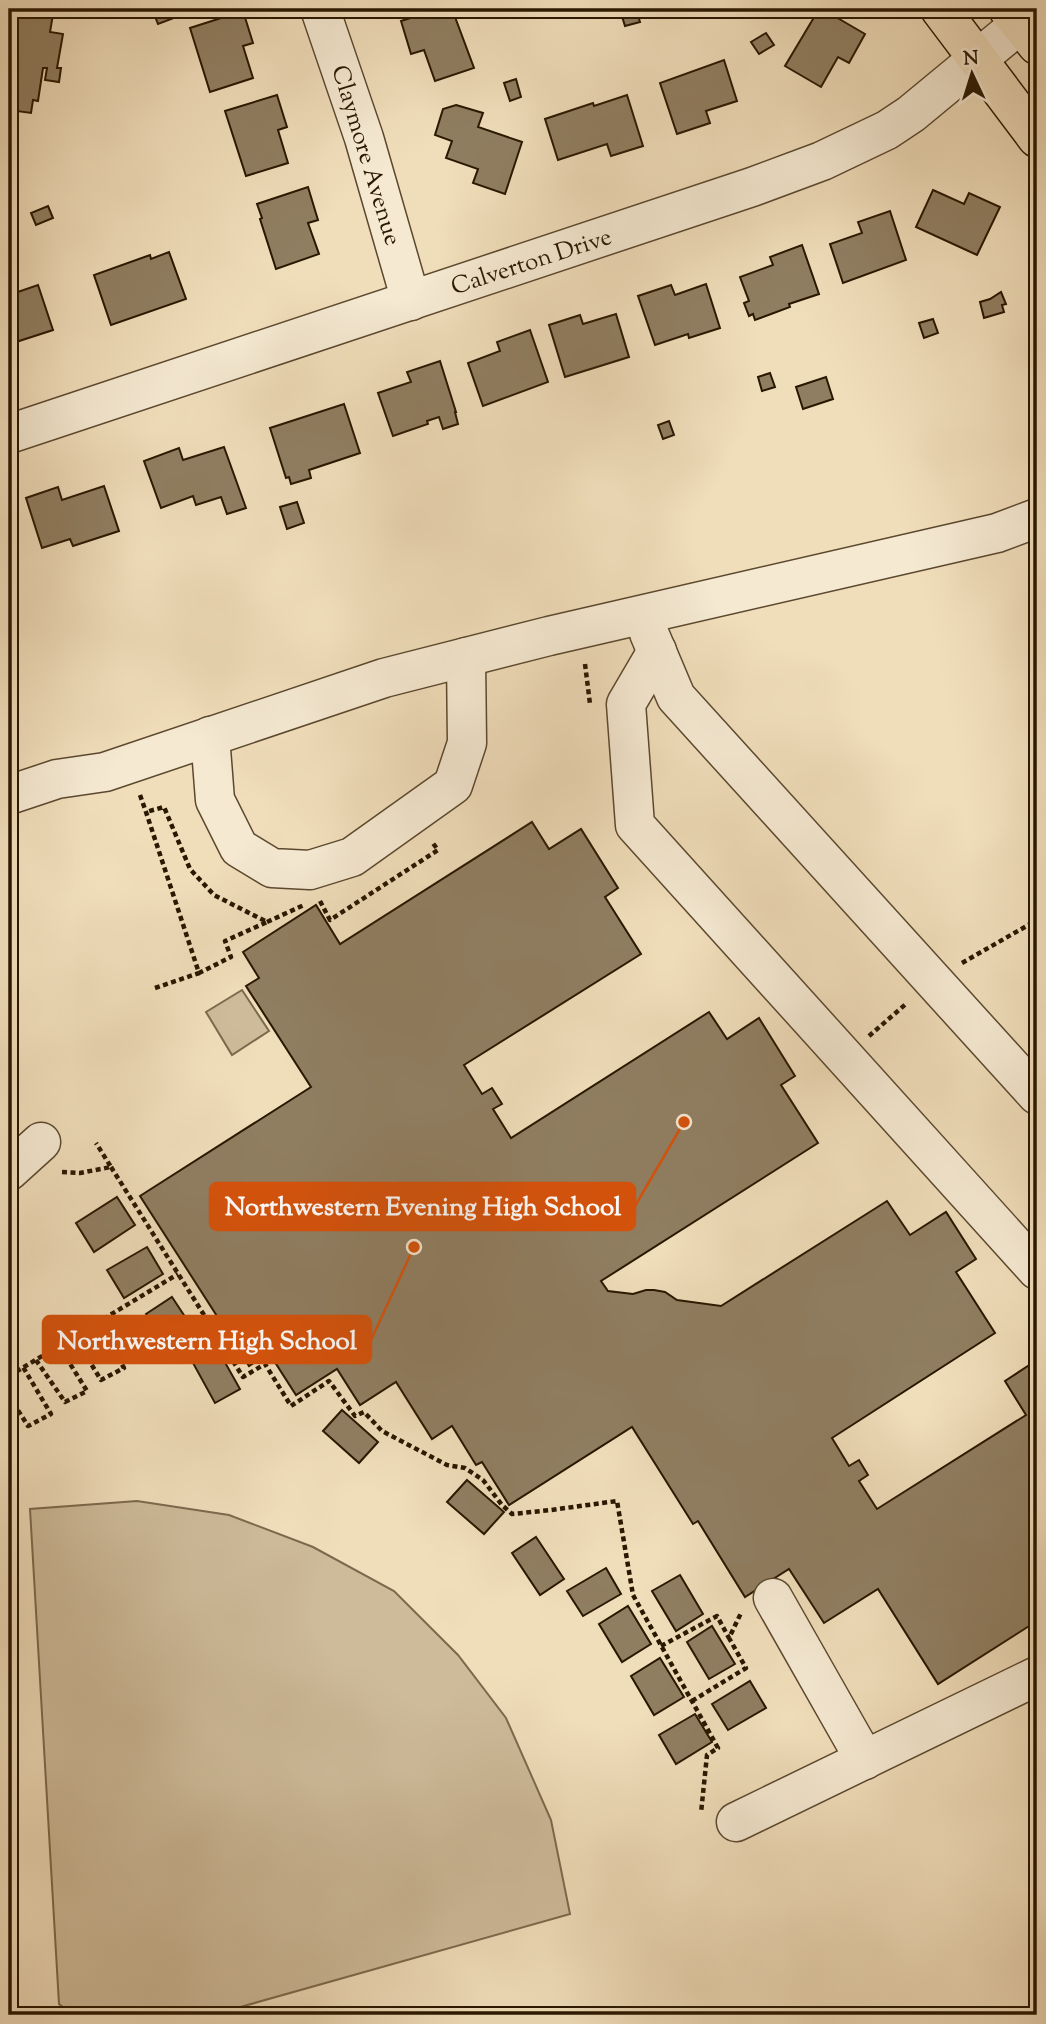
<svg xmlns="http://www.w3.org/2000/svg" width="1046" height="2024" viewBox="0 0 1046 2024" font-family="'Sorts Mill Goudy',serif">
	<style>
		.green { fill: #cebb9a; stroke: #7c694d; stroke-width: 2 }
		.building { fill: #907e61; stroke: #291700; stroke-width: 2 }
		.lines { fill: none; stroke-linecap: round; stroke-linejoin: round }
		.minor-casing { stroke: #5b482e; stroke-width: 41 }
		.major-casing { stroke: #291700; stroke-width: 41 }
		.path { stroke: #291700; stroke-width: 4.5; stroke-dasharray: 5 3.5; stroke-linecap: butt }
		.minor { stroke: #f5e9d2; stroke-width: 38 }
		.major { stroke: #f0ddba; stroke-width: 38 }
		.labels { text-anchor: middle; stroke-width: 7; stroke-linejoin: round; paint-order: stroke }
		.street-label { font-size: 24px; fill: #291700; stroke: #f5e9d2 }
		.leader { fill: none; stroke: #d5520b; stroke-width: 2.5 }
		.callout-dot { fill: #d5520b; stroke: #f5e9d2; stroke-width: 2.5 }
		.callout { fill: #d5520b; stroke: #d5520b; stroke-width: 2.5 }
		.callout-label { font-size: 26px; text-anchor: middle; font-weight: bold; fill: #fff }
	</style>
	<rect width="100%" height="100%" fill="#f0ddba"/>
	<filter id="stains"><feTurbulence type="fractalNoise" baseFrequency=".00286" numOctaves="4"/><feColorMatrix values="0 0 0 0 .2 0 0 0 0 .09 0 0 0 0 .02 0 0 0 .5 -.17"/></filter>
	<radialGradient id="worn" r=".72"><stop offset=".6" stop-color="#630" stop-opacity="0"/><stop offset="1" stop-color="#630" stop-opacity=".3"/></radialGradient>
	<g class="green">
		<polygon points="242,990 269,1031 232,1055 206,1012"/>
		<polygon points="137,1501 229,1515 313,1547 394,1591 458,1655 506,1718 551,1820 570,1914 212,2015 73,2015 59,2004 30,1509"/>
	</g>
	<g class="building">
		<polygon points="11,9 53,14 50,32 63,34 57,68 61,68 59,82 45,80 47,68 43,68 38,101 33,100 31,113 9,110 9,25"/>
		<polygon points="171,9 174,18 158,24 154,14"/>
		<polygon points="439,9 452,9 474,68 435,81 424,50 411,54 401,21"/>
		<polygon points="625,9 636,9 640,22 625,26 620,10"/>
		<polygon points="819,9 822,9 865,34 849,63 838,57 821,87 785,66"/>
		<polygon points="243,11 253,43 243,46 253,78 210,92 190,28"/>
		<polygon points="766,33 774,45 759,54 751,42"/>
		<polygon points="724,60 737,101 706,111 710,123 677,134 660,83"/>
		<polygon points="516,79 521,97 510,101 504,83"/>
		<polygon points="277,95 287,127 278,130 288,163 246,176 225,111"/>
		<polygon points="627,95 643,146 611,156 607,144 558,160 545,119 593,103 594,106"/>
		<polygon points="456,105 483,113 478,127 522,142 505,194 473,183 478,169 446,158 452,141 435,135 443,109"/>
		<polygon points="308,187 318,220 308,223 319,254 276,269 260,219 262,218 257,204"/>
		<polygon points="933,190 964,204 969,193 1000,207 977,255 916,227"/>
		<polygon points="48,206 53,218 36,225 31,213"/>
		<polygon points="890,211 906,260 843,283 830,244 862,233 858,222"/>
		<polygon points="802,245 819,294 789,304 790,307 755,320 753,314 749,316 744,303 749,301 740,277 773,265 770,257"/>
		<polygon points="169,252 186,299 111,325 94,275 150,255 151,259"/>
		<polygon points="706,284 720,328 689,338 688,334 655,345 638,296 671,285 675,295"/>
		<polygon points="38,285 53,330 10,344 14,357 9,359 9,295"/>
		<polygon points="1001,292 1006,304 1002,305 1004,312 984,318 980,302 990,299"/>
		<polygon points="616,314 629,357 565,377 549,325 580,315 583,324"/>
		<polygon points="933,319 938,333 924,338 919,323"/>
		<polygon points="530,330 548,382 483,406 468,363 500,351 497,342"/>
		<polygon points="440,361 456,412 455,412 458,424 443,429 439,417 427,421 428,424 393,436 378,393 411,382 407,372"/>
		<polygon points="770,373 775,387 762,391 758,377"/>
		<polygon points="826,377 833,399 803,409 796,387"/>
		<polygon points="344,404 360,453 309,470 311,478 291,484 289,477 286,478 270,428"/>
		<polygon points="669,421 674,435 663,439 658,425"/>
		<polygon points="224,447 246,508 227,514 221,497 196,505 193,496 161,508 144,461 179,448 183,460"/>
		<polygon points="104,486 119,531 73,546 70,539 42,548 26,498 58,487 62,500"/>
		<polygon points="297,502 304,523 287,529 280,507"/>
		<polygon points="532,822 549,849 581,829 618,888 605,897 641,954 464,1065 482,1094 492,1088 502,1104 493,1109 511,1138 709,1012 727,1039 759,1018 795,1076 781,1085 818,1143 601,1281 608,1291 633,1294 646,1290 654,1290 665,1292 677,1300 721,1306 887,1201 910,1235 946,1212 976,1259 956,1272 995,1333 832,1438 849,1466 859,1460 868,1475 859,1481 877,1509 1026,1415 1005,1381 1037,1360 1037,1621 938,1684 878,1589 824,1623 789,1569 745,1597 698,1521 693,1524 632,1427 509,1505 482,1462 476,1465 452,1426 432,1439 396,1382 360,1405 337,1369 296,1395 269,1353 249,1366 140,1196 311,1087 246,986 259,978 243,952 316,905 340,944"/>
		<polygon points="117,1197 135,1225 94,1252 76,1223"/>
		<polygon points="147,1247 163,1274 124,1298 107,1270"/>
		<polygon points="172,1297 201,1341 175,1358 146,1314"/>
		<polygon points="218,1350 240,1389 215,1403 193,1363"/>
		<polygon points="342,1410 378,1442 359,1463 323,1431"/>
		<polygon points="467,1480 504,1512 484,1534 447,1502"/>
		<polygon points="536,1537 564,1579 540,1595 512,1553"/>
		<polygon points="606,1568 621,1594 583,1616 567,1591"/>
		<polygon points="680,1575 703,1614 676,1631 652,1591"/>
		<polygon points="628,1606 651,1644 622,1662 599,1624"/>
		<polygon points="712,1626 735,1664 709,1679 687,1642"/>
		<polygon points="660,1658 684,1697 654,1715 631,1676"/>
		<polygon points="750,1681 766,1708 728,1730 712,1704"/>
		<polygon points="695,1714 712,1742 676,1764 659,1735"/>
	</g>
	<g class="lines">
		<defs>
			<g id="minor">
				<polyline points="320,9 364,138 411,301"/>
				<polyline points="9,434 752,187 822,161 887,130 911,114 1020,24"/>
				<polyline points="649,633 676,697 1037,1095"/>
				<polyline points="657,651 626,704 635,825 1037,1270"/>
				<polyline points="210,736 215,800 239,848 272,868 310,870 352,857 453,785 467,743 466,657"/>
				<polyline points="9,795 57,779 105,772 384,678 549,636 997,533 1037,518"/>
				<polyline points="9,1171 41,1142"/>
				<polyline points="773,1598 865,1760"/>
				<polyline points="736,1822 1037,1676"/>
			</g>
			<g id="major">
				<polyline points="940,9 1037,138"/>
				<polyline points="1008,9 1037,45"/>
			</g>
		</defs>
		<use href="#minor" class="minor-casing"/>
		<use href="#major" class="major-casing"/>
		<g class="path">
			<polyline points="585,664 590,704"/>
			<polyline points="140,795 146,812 199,973 231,957 225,941 267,922 214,895 190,869 164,807 146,812"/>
			<polyline points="320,901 330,920 438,850 432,842"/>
			<polyline points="267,922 304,905"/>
			<polyline points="962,963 1037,920"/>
			<polyline points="155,988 199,973"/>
			<polyline points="869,1036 907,1003"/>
			<polyline points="111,1167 243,1377 265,1364 291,1406 329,1381 355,1416 364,1412 382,1431 447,1465 465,1468 483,1480 502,1505 512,1514 551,1510 617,1501 633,1595 718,1748 707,1755 701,1813"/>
			<polyline points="62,1172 80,1173 111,1167 96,1143"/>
			<polyline points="74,1336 101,1380 124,1368 97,1322"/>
			<polyline points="36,1360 65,1402 87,1391 59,1346"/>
			<polyline points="9,1376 178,1274"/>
			<polyline points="9,1396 28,1426 51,1414 23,1367"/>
			<polyline points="661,1646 717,1616 729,1638"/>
			<polyline points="692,1701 746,1668 729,1638 741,1613"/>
		</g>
		<use href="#minor" class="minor"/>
		<use href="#major" class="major"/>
	</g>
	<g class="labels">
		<g class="street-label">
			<text transform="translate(367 155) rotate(73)" y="8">Claymore Avenue</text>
			<text transform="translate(531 261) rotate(-18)" y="8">Calverton Drive</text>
		</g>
	</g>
	<path class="leader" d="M684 1122L635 1206M414 1247L371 1340"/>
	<g class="callout-dot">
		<circle cx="684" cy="1122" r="7"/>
		<circle cx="414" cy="1247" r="7"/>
	</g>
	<g class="callout">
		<rect x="210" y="1183" width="425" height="47" rx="7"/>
		<rect x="43" y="1316" width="328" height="47" rx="7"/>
	</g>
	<g class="callout-label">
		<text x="423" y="1215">Northwestern Evening High School</text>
		<text x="207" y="1349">Northwestern High School</text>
	</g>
	<rect width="1046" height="2024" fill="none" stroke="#f0ddba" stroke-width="35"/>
	<rect x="10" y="10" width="1025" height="2003" fill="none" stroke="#291700" stroke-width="3.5"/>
	<rect x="18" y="18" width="1011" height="1989" fill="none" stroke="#291700" stroke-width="2"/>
	<g transform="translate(972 74) rotate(356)" stroke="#f5e9d2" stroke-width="5" paint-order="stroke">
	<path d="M0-5L12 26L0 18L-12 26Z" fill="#291700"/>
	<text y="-10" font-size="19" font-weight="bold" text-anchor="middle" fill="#291700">N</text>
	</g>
	<rect width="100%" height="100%" filter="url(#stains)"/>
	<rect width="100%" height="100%" fill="url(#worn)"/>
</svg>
